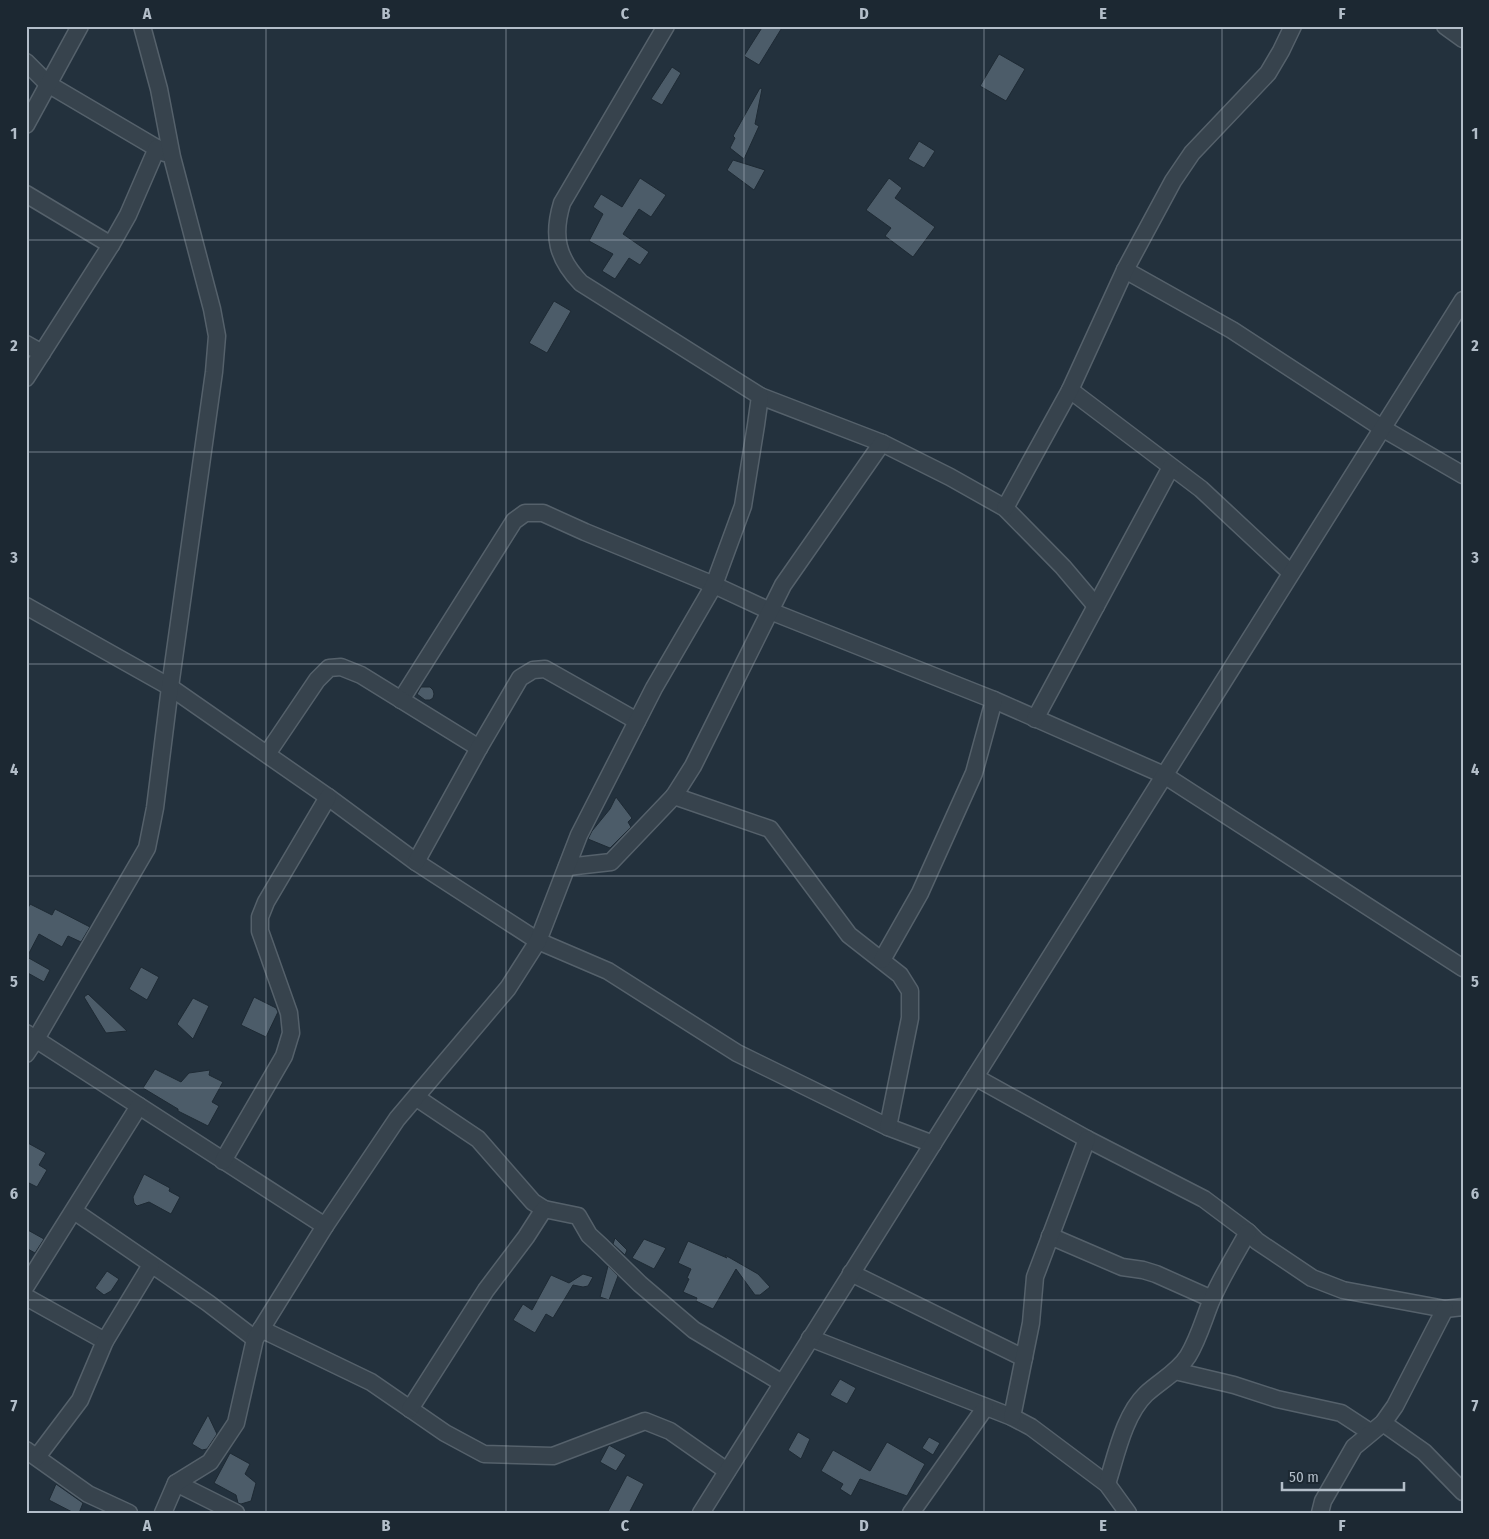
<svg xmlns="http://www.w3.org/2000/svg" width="1489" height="1539" viewBox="0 0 1489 1539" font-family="'Fira Sans Condensed',sans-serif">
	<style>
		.building { fill: #4c5c69; stroke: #1e2a34 }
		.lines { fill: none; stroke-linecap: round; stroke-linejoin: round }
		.minor-casing { stroke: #55616b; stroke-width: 19 }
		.minor { stroke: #37434d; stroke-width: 16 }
		.grid { fill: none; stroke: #b3bec9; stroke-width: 1; stroke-opacity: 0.55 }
		.neatline { fill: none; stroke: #b3bec9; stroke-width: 2 }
		.grid-label { font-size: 16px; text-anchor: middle; font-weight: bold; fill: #b3bec9 }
	</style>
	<rect width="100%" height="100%" fill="#23313d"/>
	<g class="building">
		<polygon points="763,26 783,26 759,65 744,56"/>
		<polygon points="999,54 1025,69 1006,101 980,86"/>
		<polygon points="672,67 681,73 662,105 651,99"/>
		<polygon points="760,88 762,89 755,124 759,126 744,159 730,148 735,138 733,136"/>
		<polygon points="919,141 935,151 924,168 908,159"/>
		<polygon points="733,160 765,170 754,190 727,170"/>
		<polygon points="640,178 666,195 651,217 639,209 623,234 649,252 640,265 629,258 615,279 602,271 613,254 589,241 603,214 593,207 601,194 622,207"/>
		<polygon points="889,178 902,188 895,198 935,227 913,257 885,236 891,228 866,210"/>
		<polygon points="554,301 571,311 547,353 529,343"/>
		<polygon points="421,687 430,687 433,690 434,694 433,698 430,700 425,700 417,694"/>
		<polygon points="616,797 632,818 628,822 631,827 610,848 588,839 592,831 610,809"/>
		<polygon points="30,904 52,915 55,909 90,927 81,942 68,936 62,947 39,934 27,957 50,970 44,982 26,972 26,912"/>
		<polygon points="141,967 159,977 147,1000 129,989"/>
		<polygon points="88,994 127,1031 106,1033 84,997"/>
		<polygon points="254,997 276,1008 278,1012 266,1037 241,1025"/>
		<polygon points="193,998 209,1006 193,1039 177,1024"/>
		<polygon points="155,1069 181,1082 189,1073 210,1070 209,1075 223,1082 212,1102 219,1106 208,1126 178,1111 178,1109 143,1088"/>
		<polygon points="26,1142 46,1153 39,1165 47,1170 37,1187 29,1183 26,1188"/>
		<polygon points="144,1174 170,1188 169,1191 180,1197 171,1214 149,1202 137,1206 134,1203 133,1197"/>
		<polygon points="26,1229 44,1239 35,1253 26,1248"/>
		<polygon points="615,1238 627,1250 625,1255 613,1244"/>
		<polygon points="644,1239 666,1248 654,1269 632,1258"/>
		<polygon points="688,1241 727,1258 725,1255 758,1274 770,1287 760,1295 755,1295 736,1269 713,1309 696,1301 697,1298 683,1292 689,1279 687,1278 691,1269 678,1263"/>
		<polygon points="608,1266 618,1276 609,1300 600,1297"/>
		<polygon points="107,1271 119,1279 111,1291 104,1295 95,1288"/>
		<polygon points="583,1274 593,1277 588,1286 583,1287 573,1285 553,1318 546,1314 535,1333 513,1320 523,1304 532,1310 551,1275 569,1283"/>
		<polygon points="840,1379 856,1388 847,1404 830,1395"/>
		<polygon points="208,1415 217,1434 207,1449 202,1450 192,1444"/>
		<polygon points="798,1432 810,1439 801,1459 788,1450"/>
		<polygon points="929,1437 940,1443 933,1455 922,1448"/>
		<polygon points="887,1442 925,1464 907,1496 860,1479 851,1496 840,1489 843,1484 821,1471 833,1450 870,1471"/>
		<polygon points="609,1445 626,1455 616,1471 600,1462"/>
		<polygon points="230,1453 250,1464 245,1474 256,1483 251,1501 241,1504 238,1503 236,1495 214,1483"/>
		<polygon points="627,1475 644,1484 629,1513 607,1513"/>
		<polygon points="56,1484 83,1503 79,1513 74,1513 49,1500"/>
	</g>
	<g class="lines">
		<defs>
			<g id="minor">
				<polyline points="1445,26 1463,39"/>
				<polyline points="26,62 48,84 165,153"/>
				<polyline points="26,125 80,26"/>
				<polyline points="26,194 111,245"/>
				<polyline points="1125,270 1232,330 1382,428 1463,475"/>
				<polyline points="26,344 42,353"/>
				<polyline points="26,378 111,245 128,215 157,148"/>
				<polyline points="1070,390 1201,489 1291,573"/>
				<polyline points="760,396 882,443 950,477 1005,508 1063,567 1096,606"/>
				<polyline points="1005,508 1070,390 1125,270 1173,181 1192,153 1268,73 1281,51 1293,26"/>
				<polyline points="26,606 170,687 328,797 416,862 538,941 608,971 737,1053 888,1127 933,1144"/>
				<polyline points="401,700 514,521 525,513 543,513 585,532 714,585 770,611 994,700 1164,775 1463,968"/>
				<polyline points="1035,719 1171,467"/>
				<polyline points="267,754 317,680 329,668 341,667 361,675 479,748"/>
				<polyline points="674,796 770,829 849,935 900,975 910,991 910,1018 888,1127"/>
				<polyline points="416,862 479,748 520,678 533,670 545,669 637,721"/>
				<polyline points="567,867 611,862 674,796 693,766 783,585 882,443"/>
				<polyline points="882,960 920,893 974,773 994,700"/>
				<polyline points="26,1033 325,1226"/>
				<polyline points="26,1054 36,1039 147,848 155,808 170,687 214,372 217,336 212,309 172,157 159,89 142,26"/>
				<polyline points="975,1077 1087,1139 1204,1199 1248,1232 1257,1241 1312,1278 1343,1290 1445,1309 1463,1307"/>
				<polyline points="417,1098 478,1139 533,1202 544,1209 578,1216 589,1235 602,1247 640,1284 694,1330 782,1383"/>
				<polyline points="223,1161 284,1056 291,1033 289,1013 260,931 260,917 266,902 328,797"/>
				<polyline points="74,1211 208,1303 255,1339"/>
				<polyline points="1050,1236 1122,1267 1143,1270 1156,1274 1212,1299"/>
				<polyline points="851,1273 1024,1358"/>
				<polyline points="26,1286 139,1106"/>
				<polyline points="26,1297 105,1341"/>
				<polyline points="261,1329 371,1382 445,1433 484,1454 553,1456 645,1421 670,1431 727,1471"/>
				<polyline points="810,1338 1012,1417 1031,1427 1107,1484 1128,1513"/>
				<polyline points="1175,1371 1234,1385 1277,1399 1341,1413 1370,1432"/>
				<polyline points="410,1409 486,1290 526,1237 544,1209"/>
				<polyline points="1012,1417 1031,1323 1035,1277 1087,1139"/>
				<polyline points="1383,1423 1424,1452 1463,1492"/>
				<polyline points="26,1450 88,1494 129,1513"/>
				<polyline points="37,1457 80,1400 105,1341 151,1265"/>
				<polyline points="176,1483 236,1513"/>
				<path d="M1107,1484C1116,1456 1124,1415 1146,1394C1160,1381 1178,1372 1188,1356C1199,1338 1204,1318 1212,1299C1222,1276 1236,1254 1248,1232"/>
				<path d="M163,1513L176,1483L210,1462L236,1423L255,1339L325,1226L397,1119L508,988L538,941L579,835L654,688L714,585L743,506L756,425L760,396L581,283C557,258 552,236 562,203L666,26"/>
				<polyline points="701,1513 1463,300"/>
				<polyline points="911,1513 985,1408"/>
				<polyline points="1320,1513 1323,1501 1354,1447 1383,1423 1395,1406 1445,1309"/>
			</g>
		</defs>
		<use href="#minor" class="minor-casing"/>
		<use href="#minor" class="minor"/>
	</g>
	<path class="grid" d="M266,26V1513M506,26V1513M744,26V1513M984,26V1513M1222,26V1513M26,240H1463M26,452H1463M26,664H1463M26,876H1463M26,1088H1463M26,1300H1463"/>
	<rect width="1489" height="1539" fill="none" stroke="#1c2832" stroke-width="55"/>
	<path d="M1282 1482v8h122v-8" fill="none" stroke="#b3bec9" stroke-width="2.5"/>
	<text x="1289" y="1482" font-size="15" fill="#b3bec9" stroke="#1c2832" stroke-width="4" paint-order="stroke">50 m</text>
	<rect x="28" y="28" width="1434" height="1484" class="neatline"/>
	<g class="grid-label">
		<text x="147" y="19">A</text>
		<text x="386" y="19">B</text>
		<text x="625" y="19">C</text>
		<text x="864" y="19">D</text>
		<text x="1103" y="19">E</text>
		<text x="1342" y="19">F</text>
		<text x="14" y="139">1</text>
		<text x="1475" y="139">1</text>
		<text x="14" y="351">2</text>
		<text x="1475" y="351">2</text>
		<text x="14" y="563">3</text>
		<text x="1475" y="563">3</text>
		<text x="14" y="775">4</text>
		<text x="1475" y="775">4</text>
		<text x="14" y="987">5</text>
		<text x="1475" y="987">5</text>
		<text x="14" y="1199">6</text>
		<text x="1475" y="1199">6</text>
		<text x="14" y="1411">7</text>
		<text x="1475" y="1411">7</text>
		<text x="147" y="1531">A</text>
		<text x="386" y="1531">B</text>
		<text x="625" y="1531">C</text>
		<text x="864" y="1531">D</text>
		<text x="1103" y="1531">E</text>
		<text x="1342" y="1531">F</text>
	</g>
</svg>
